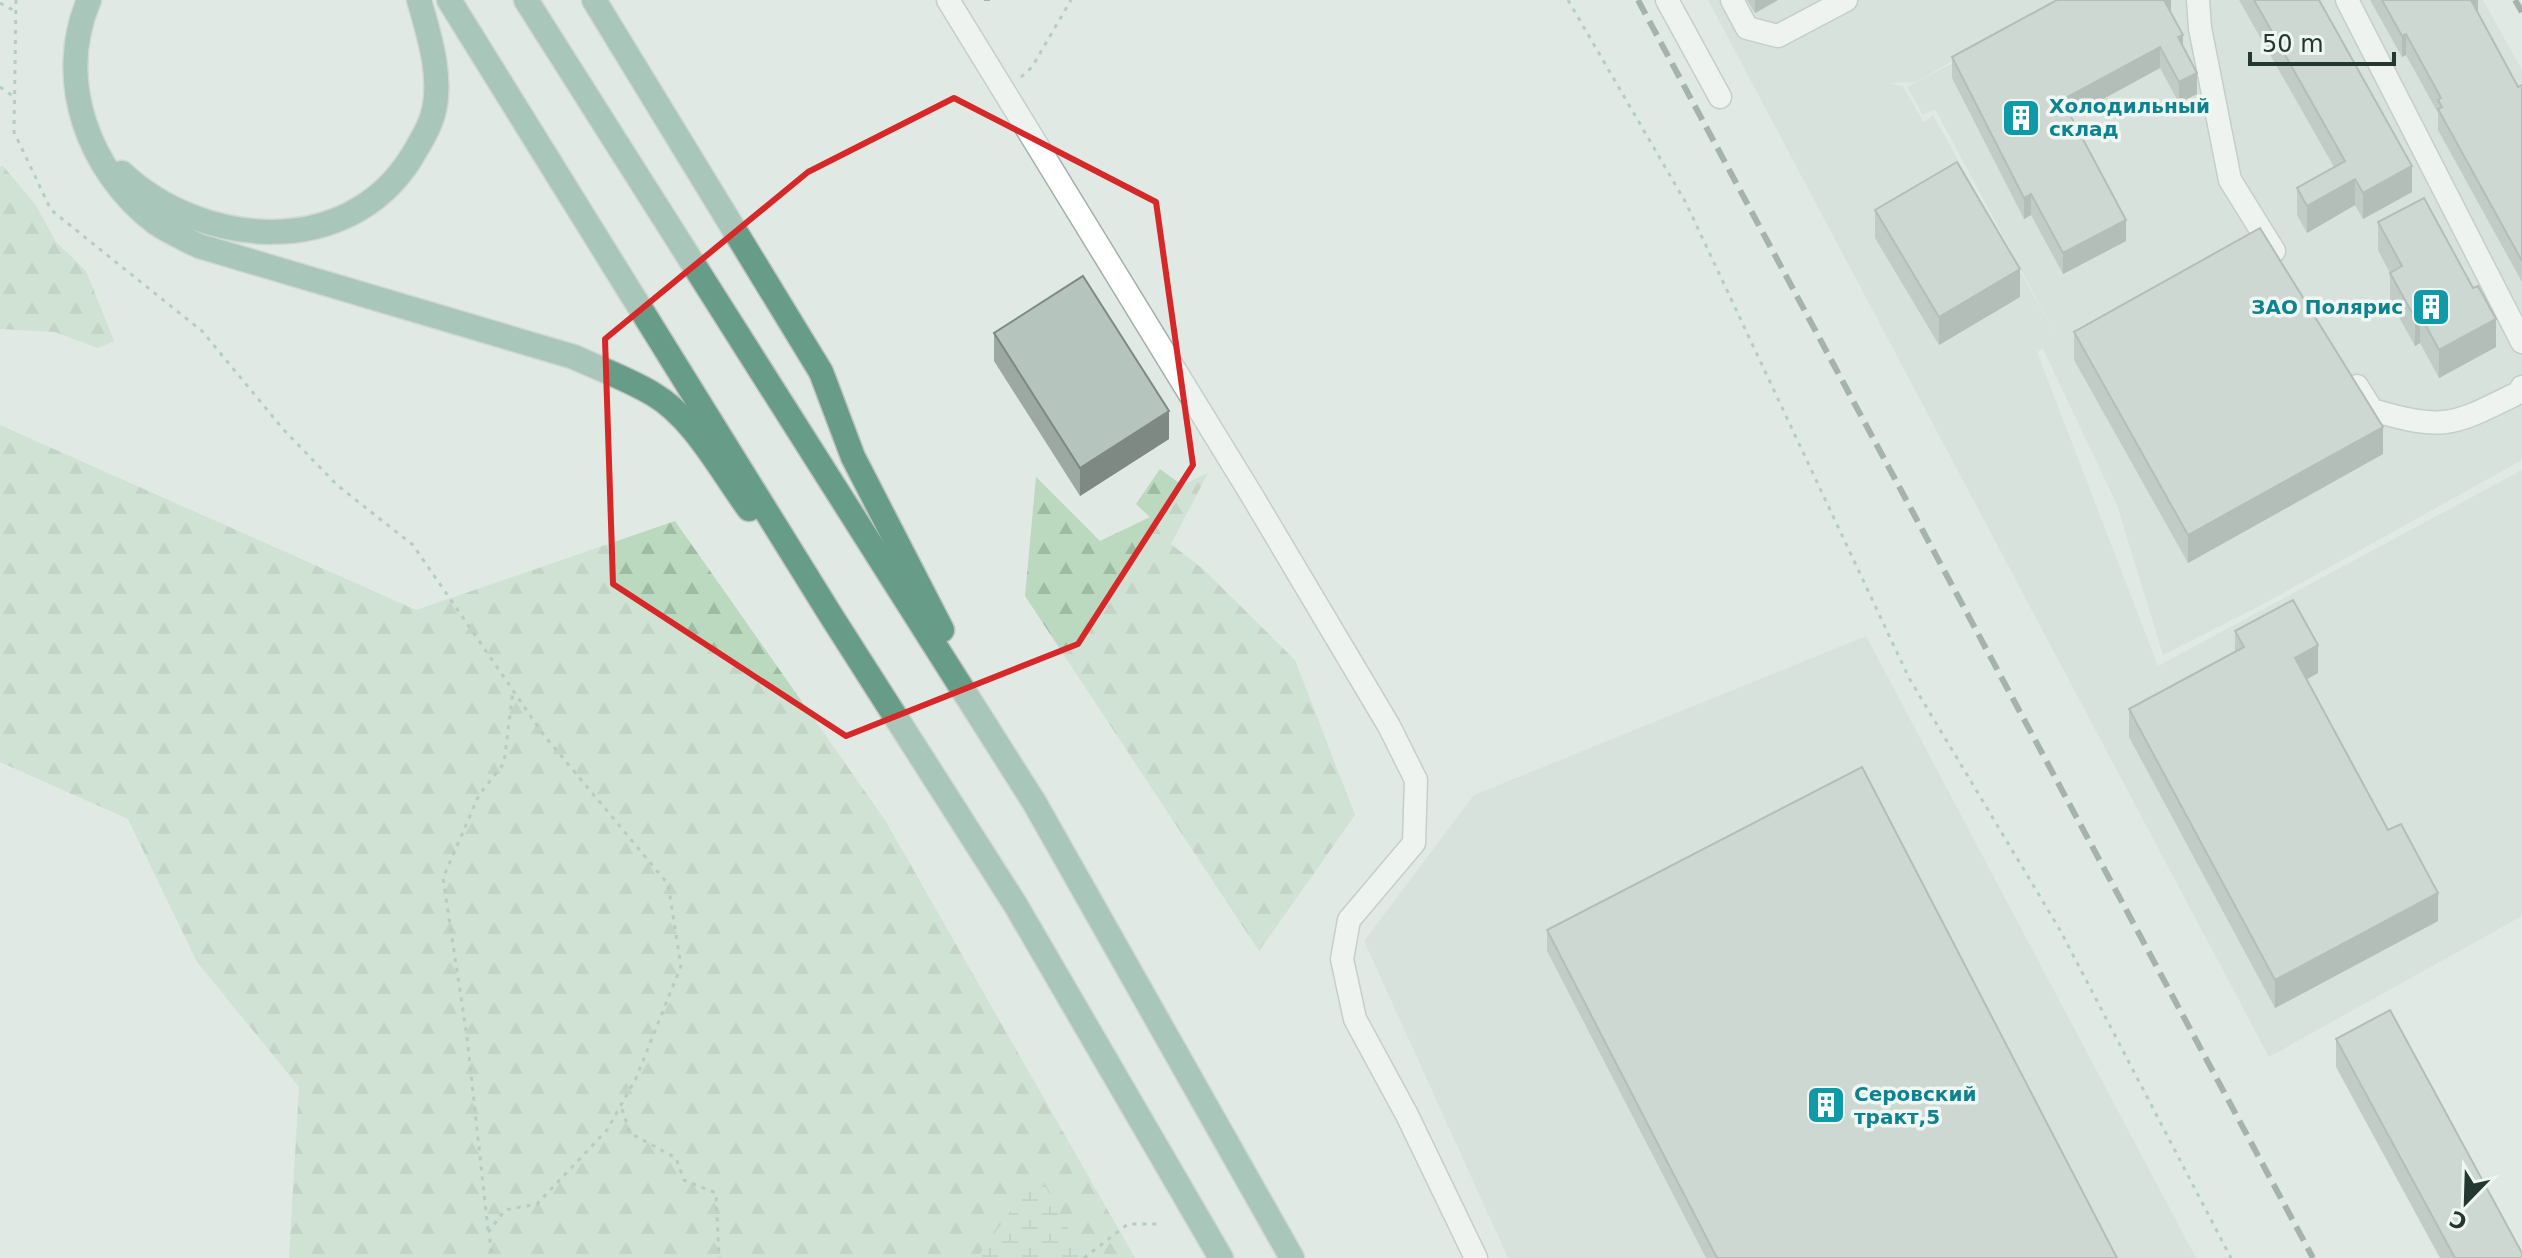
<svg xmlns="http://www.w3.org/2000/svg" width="2522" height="1258" viewBox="0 0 2522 1258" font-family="'DejaVu Sans',sans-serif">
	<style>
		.built { fill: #ced9d3 }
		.forest { fill: url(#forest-firs) }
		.wetland { fill: url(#wetland-marsh) }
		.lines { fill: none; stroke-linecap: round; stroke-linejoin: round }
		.minor-casing { stroke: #a3b0aa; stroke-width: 25 }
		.major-casing { stroke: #bdc3c1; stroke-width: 27 }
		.path { stroke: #82ab9a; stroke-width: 3; stroke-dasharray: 4 6; stroke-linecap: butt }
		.minor { stroke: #fff; stroke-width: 22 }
		.major { stroke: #679c89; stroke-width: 24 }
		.rail { stroke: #5c746b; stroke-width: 6; stroke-dasharray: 16 8; stroke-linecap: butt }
		.wall { fill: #9ca9a3 }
		.shaded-wall { fill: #7f8984 }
		.building { fill: #b5c4bd; stroke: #7f8984; stroke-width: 2 }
		.marked { fill: none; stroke: #d62828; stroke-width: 6; stroke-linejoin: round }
		.labels { text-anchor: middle; stroke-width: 7; stroke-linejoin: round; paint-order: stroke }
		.culture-label { font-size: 20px; font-weight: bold; fill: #0d838f; stroke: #f0f6f2; text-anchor: start }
	</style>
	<defs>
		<pattern id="forest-firs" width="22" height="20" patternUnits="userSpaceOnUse" patternTransform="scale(2)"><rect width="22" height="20" fill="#bad9bf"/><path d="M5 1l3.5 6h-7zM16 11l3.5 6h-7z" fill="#a0bba4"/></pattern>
		<pattern id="wetland-marsh" width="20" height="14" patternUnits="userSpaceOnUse" patternTransform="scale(2)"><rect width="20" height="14" fill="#bad9bf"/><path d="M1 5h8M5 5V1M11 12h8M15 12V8" fill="none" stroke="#a0bba4"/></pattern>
	</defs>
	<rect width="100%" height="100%" fill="#e0e9e4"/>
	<g class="built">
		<polygon points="1708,0 2059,0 1916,82 1889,83 1903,86 1924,123 1933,115 2058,339 1935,109 1923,115 1907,87 2074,0 2483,0 2522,70 2522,460 2256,608 2163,655 2117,505 2043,349 2037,352 2158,666 2522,470 2522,916 2269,1057"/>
		<polygon points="1866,636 2196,1258 1508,1258 1364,941 1474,795"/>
	</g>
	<g class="forest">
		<polygon points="3,166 35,204 56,242 86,271 114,341 98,348 55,332 0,329 0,167"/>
		<polygon points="0,425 416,610 675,521 885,820 1135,1258 289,1258 299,1087 197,962 128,819 0,762"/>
		<polygon points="1160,469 1182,485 1208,473 1171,544 1203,569 1295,660 1355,815 1259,951 1025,596 1036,477 1100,541 1150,517 1136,504"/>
	</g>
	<polygon class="wetland" points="1038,1173 1084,1258 977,1258"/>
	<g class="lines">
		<defs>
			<g id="minor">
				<polyline points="948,0 1251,494 1389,726 1416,780 1414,843 1349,920 1342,959 1355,1019 1407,1115 1476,1258"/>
				<polyline points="1667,0 1720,97"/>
				<polyline points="1732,0 1747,28 1778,36 1846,0"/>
				<polyline points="2198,0 2200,28 2230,180 2274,251"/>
				<polyline points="2347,0 2522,342"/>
				<path d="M2357,386L2372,410C2445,431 2451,426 2518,393L2522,387"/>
			</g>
			<g id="major">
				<path d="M89,0C55,80 88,171 156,223C169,232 185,239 199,246L574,357C600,369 628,379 653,394C694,418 721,471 749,509"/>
				<polyline points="449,0 830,614 1015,904 1221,1258"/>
				<polyline points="526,0 1034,802 1292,1258"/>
				<polyline points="594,0 821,372 853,457 942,630"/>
				<path d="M122,173C202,248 347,260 411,158C419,144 429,130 433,114C443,78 429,35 419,0"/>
			</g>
		</defs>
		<use href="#minor" class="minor-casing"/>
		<use href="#major" class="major-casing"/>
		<g class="path">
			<polyline points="16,0 14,132 51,210 202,331 283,429 337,485 413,545 543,734 668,884 681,966 636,1078 607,1130 537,1204 505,1210 489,1231 492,1258"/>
			<polyline points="1568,0 1686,203 1909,678 2060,930 2231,1258"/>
			<polyline points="0,3 13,10"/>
			<polyline points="1021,77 1032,67 1071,0"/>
			<polyline points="0,87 13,96"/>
			<polyline points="622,1109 630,1133 676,1158 684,1180 716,1193 719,1258"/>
			<polyline points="488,1230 467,1037 443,878 479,795 504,763 513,690"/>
			<polyline points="1084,1258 1128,1224 1162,1224"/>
		</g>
		<use href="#minor" class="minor"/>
		<use href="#major" class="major"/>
		<g class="rail">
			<polyline points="987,0 987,1"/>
			<polyline points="1638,0 2313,1258"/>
			<polyline points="2515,0 2522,12"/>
		</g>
	</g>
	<g class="wall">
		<polygon points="1747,0 1778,0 1755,13"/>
		<polygon points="2171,0 2170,11 2183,47 2197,94 2179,103 2160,68 2071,117 2126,241 2063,274 2031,215 2024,219 1952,78 1952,57"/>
		<polygon points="2239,0 2319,0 2412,192 2363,219 2355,205 2307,233 2297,215 2297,188 2334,167"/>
		<polygon points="2370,0 2478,0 2478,13 2518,87 2522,85 2522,282 2438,130 2438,113 2406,55 2402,57"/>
		<polygon points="1875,210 2020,297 1939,345 1875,238"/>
		<polygon points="2378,222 2496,347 2439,378 2420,343 2415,346 2390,301 2390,273 2378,250"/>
		<polygon points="2074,332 2383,454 2188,563 2074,360"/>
		<polygon points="994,333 1169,439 1080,496 994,361"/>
		<polygon points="2235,631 2318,673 2307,679 2438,921 2275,1008 2129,737 2129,709 2235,652"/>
		<polygon points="1547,930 2117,1258 1706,1258 1547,951"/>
		<polygon points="2336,1039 2522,1258 2440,1258 2336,1067"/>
	</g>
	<g class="shaded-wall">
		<polygon points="1755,0 1778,0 1755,13"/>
		<polygon points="2161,0 2171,0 2171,11 2161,16"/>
		<polygon points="2470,0 2478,0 2478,16"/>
		<polygon points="2406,34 2406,55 2402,57 2402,36"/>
		<polygon points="2183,35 2183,56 2178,37"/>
		<polygon points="2160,47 2160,68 2062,121 2062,100"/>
		<polygon points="2197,73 2197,94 2179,103 2179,82"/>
		<polygon points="2412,166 2412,192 2363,219 2363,193"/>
		<polygon points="2355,179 2355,205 2307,233 2307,206"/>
		<polygon points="2031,194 2031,215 2024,219 2024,198"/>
		<polygon points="2126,220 2126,241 2063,274 2063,253"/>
		<polygon points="2020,269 2020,297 1939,345 1939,317"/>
		<polygon points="2420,315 2420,343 2415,346 2415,318"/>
		<polygon points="2496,319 2496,347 2439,378 2439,350"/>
		<polygon points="1169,411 1169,439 1080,496 1080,468"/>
		<polygon points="2383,427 2383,454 2188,563 2188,535"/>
		<polygon points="2318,645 2318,673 2295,686 2295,658"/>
		<polygon points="2438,893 2438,921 2275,1008 2275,980"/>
	</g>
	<g class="building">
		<polygon points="2057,0 2164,0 2183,35 2178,37 2197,73 2179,82 2160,47 2062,100 2126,220 2063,253 2031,194 2024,198 1952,57"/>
		<polygon points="2254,0 2319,0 2412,166 2363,193 2355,179 2307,206 2297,188 2345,161"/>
		<polygon points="2382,0 2471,0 2518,87 2522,85 2522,261 2438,109 2442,107 2438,100 2441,98 2406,34 2402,36"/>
		<polygon points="1957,162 2020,269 1939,317 1875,210"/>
		<polygon points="2424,198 2473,288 2478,286 2496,319 2439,350 2420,315 2415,318 2390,273 2402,266 2378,222"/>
		<polygon points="2260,228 2383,427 2188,535 2074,332"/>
		<polygon points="1083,276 1169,411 1080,468 994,333"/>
		<polygon points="2293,600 2318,645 2295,658 2388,830 2401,824 2438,893 2275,980 2129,709 2244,647 2235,631"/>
		<polygon points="1862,767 2117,1258 1717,1258 1547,930"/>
		<polygon points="2390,1010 2522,1253 2522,1258 2455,1258 2336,1039"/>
	</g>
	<path d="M0 0H2522V1258H0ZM954,98L1156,202L1193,465L1078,644L846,736L613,584L605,339L808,172Z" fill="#e0e9e4" fill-opacity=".55" fill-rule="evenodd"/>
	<path class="marked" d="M954,98L1156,202L1193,465L1078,644L846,736L613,584L605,339L808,172Z"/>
	<defs>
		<symbol id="building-square" viewBox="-11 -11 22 22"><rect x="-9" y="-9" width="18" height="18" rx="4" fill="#0f9aa8" stroke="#f0f6f2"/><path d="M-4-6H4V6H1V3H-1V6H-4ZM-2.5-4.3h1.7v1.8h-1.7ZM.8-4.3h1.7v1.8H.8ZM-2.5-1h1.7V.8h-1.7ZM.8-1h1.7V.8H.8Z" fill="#fff"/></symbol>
	</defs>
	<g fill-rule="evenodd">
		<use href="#building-square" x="1999" y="96" width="44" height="44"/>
		<use href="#building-square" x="2409" y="285" width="44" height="44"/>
		<use href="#building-square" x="1804" y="1083" width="44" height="44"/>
	</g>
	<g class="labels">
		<g class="culture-label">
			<text x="2049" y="113">Холодильный<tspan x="2049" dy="23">склад</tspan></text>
			<text x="2403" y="314" text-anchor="end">ЗАО Полярис</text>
			<text x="1854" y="1101">Серовский<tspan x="1854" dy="23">тракт,5</tspan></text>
		</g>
	</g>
	<g transform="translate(2466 1202) rotate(203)" stroke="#f0f6f2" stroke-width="6" paint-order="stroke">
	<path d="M0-6L14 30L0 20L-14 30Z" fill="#223830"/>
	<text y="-12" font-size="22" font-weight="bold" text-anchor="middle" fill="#223830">С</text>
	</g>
	<path d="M2250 52v12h144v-12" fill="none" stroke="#223830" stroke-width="4"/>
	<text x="2262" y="52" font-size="24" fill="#223830" stroke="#f0f6f2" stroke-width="6" paint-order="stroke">50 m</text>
</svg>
